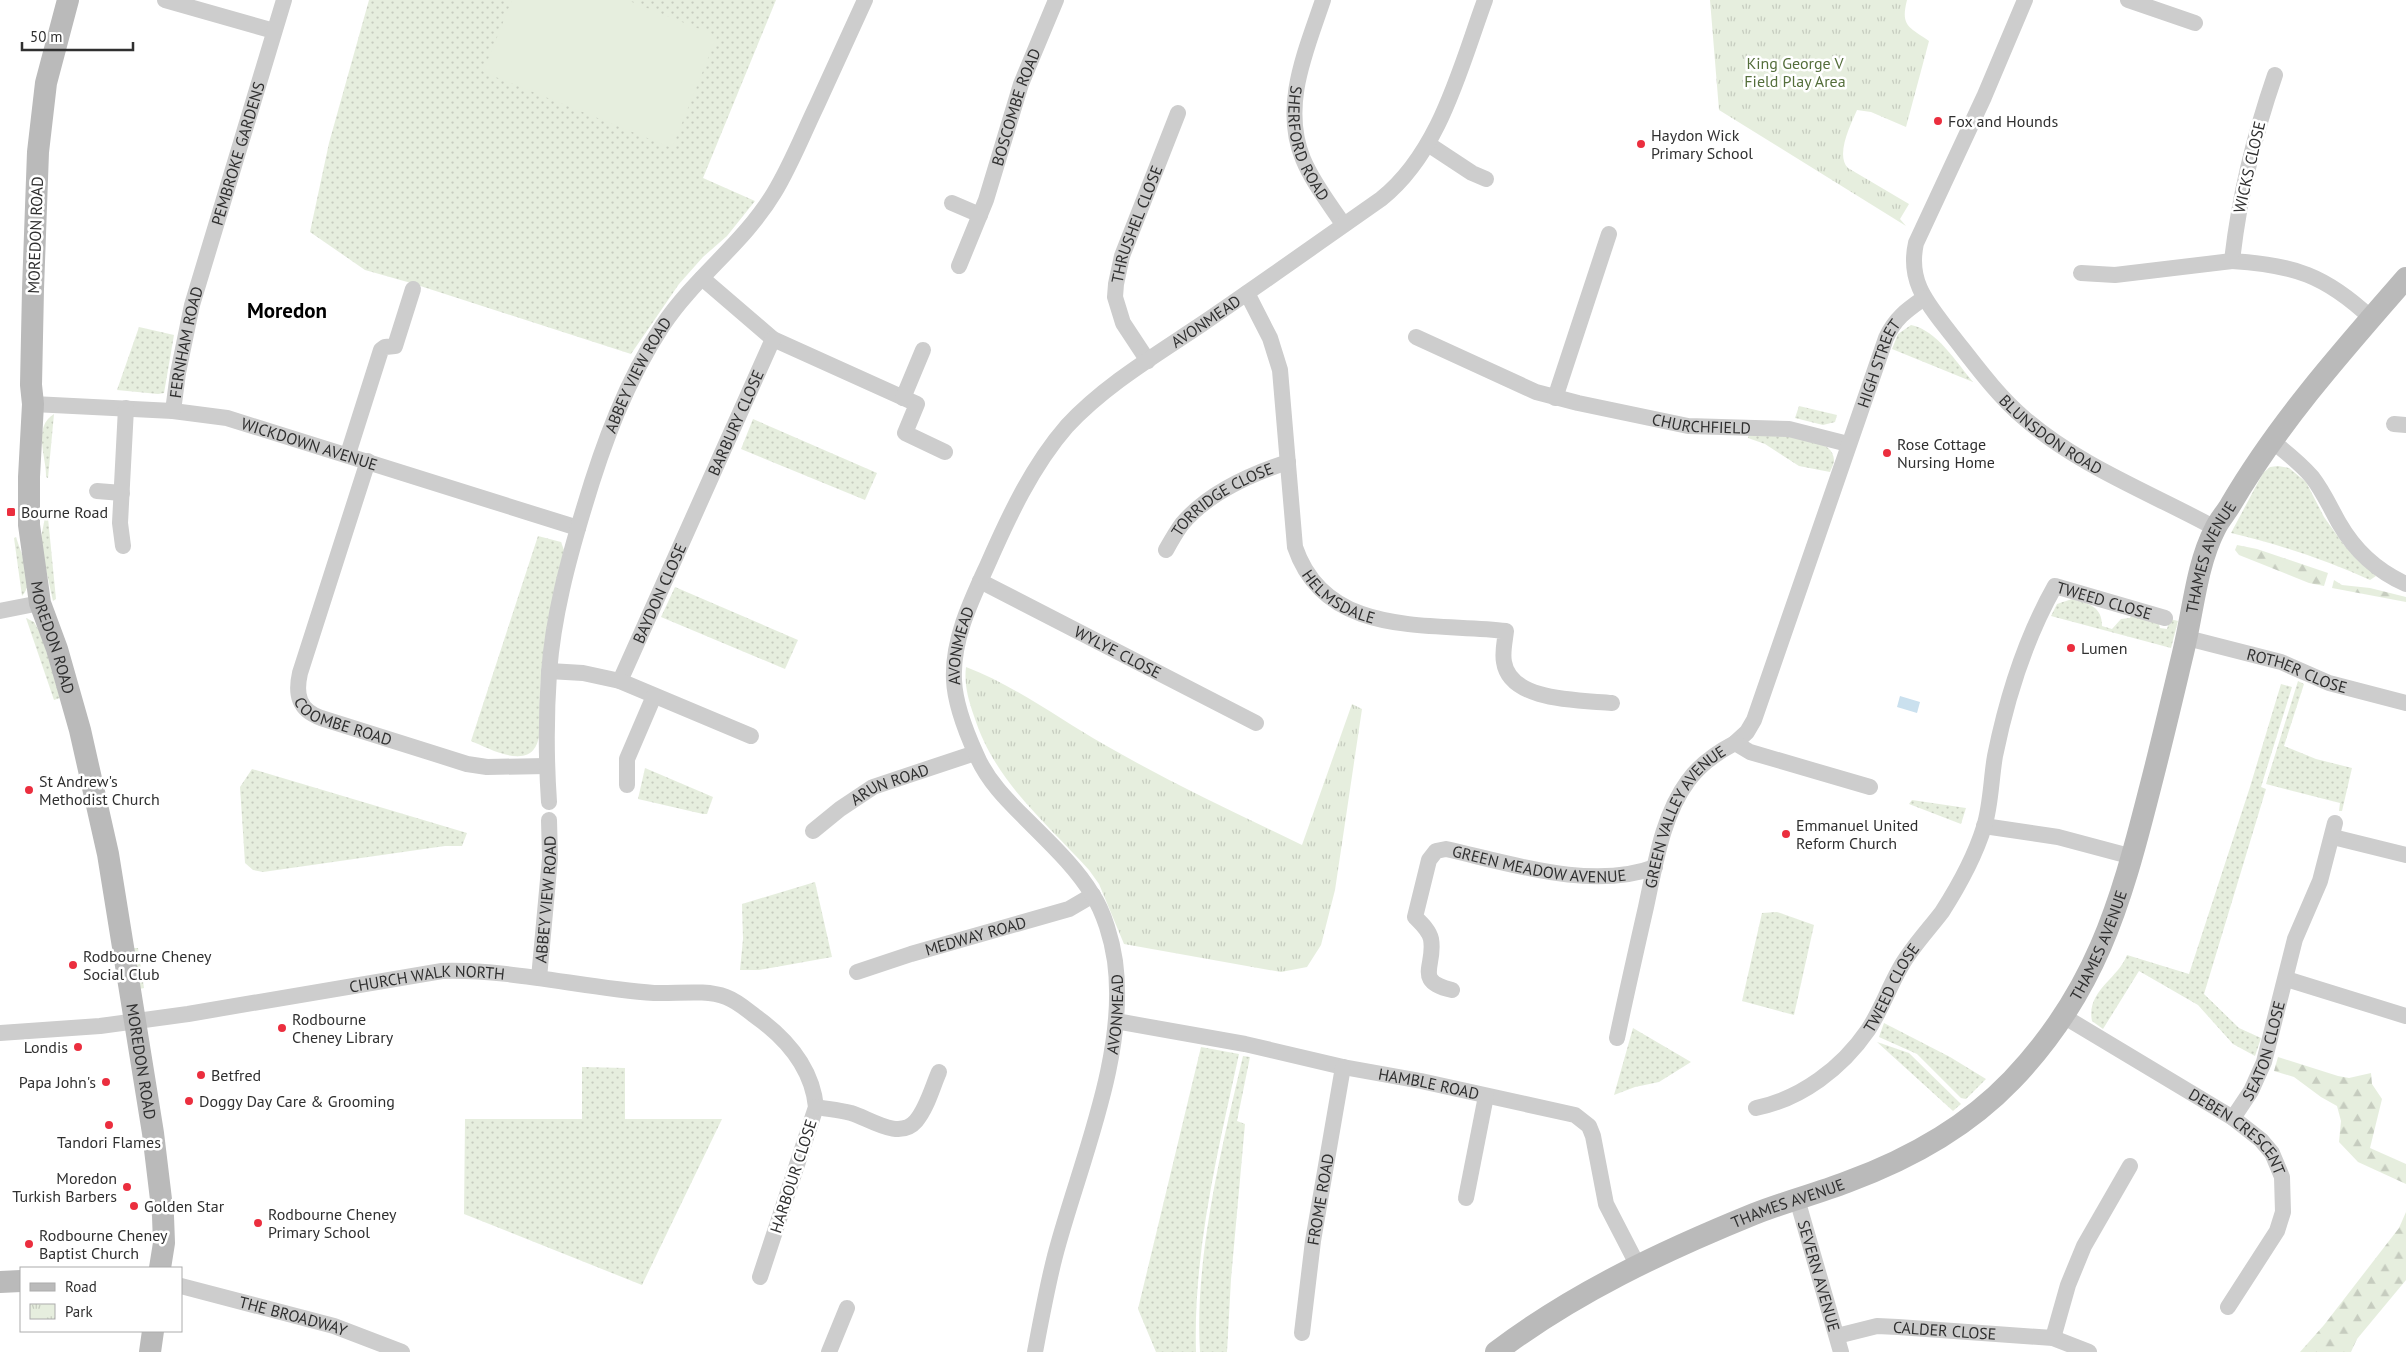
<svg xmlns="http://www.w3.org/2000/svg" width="2406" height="1352" viewBox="0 0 2406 1352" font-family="'PT Sans',sans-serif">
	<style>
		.grass { fill: url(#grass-dots) }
		.forest { fill: url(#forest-firs) }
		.park { fill: url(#park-tufts) }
		.garden { fill: #e6eede }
		.water { fill: #cae0ee }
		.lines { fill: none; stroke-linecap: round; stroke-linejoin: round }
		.street { stroke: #cdcdcd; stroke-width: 16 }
		.secondary { stroke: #bababa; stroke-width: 22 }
		.poi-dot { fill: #eb2e3e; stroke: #fff; stroke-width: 2 }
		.labels { text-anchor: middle; stroke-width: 5; stroke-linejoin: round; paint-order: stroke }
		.park-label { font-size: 16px; fill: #546e3b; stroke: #fff }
		.street-label { font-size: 16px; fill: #303030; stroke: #fff }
		.poi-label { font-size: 16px; fill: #303030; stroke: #fff; text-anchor: start }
		.district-label { font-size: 21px; font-weight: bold; fill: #000; stroke: #fff }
	</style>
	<defs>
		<pattern id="grass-dots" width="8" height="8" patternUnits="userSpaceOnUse" patternTransform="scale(1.25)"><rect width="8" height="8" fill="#e6eede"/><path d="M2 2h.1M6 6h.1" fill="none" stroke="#c6ccbf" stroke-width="1.8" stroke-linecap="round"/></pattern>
		<pattern id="forest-firs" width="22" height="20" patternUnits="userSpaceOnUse" patternTransform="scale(1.25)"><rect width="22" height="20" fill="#e6eede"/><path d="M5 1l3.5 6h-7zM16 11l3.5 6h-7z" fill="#c6ccbf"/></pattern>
		<pattern id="park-tufts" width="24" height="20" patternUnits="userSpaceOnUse" patternTransform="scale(1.25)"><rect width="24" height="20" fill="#e6eede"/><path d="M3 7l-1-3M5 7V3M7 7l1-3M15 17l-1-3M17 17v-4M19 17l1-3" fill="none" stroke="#c6ccbf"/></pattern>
	</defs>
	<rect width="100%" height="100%" fill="#fff"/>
	<g class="grass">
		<polygon points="369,0 776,0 703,178 755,201 727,236 703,257 679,284 631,354 411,283 365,270 310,232 329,143"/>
		<path d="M1911,325C1937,330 1956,362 1973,382L1892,349L1898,334Z"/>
		<polygon points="139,327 174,335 164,393 158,394 117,390"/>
		<polygon points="1799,406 1837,415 1835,422 1823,425 1795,418"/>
		<path d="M54,414L48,478L46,477C47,458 32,427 54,414Z"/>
		<polygon points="753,419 877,473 865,500 741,449"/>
		<path d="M1770,432C1787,435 1835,437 1834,461C1834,464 1831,469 1830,472L1799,466L1765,444L1748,438L1749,434Z"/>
		<path d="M2278,466L2289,468L2306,482L2324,517L2344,545L2376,576L2370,580C2326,560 2278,544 2231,533L2263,473L2270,467Z"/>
		<polygon points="47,508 56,599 53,601 40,542"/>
		<path d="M538,536L561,542L564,550C553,597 542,645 540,694C539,710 545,743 530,753C514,763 486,747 471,741Z"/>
		<path d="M16,537C21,554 36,582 22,596L14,538Z"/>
		<polygon points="675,587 798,640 785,669 661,617"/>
		<path d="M2072,599C2089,604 2102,606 2102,626L2112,629L2121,619L2130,618L2132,613L2159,624L2160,628L2167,629L2170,619L2178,621L2171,648L2051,616L2057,604Z"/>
		<polygon points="26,618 34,622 42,636 60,698 54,700"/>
		<polygon points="2298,681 2304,684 2284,746 2316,759 2352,768 2342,811 2339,811 2340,803 2266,784"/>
		<path d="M2281,684L2292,687L2261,787L2266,789L2204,994L2239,1028L2261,1038L2255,1056L2233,1044L2198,1005L2139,971L2103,1029L2092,1021C2086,991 2118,979 2127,955L2189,974L2250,787Z"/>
		<polygon points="645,768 713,797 707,814 703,814 638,799"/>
		<polygon points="252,769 467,833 462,846 445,846 263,872 253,870 245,863 240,787"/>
		<polygon points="1912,800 1966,808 1961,824 1909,804"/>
		<polygon points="815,882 832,957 759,970 740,970 743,939 742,904"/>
		<polygon points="1777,912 1814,925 1794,1015 1742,1001 1762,913"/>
		<polygon points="134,948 138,948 144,988 135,990"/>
		<polygon points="1884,1023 1950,1057 1986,1079 1966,1099 1961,1098 1917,1054 1879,1037"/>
		<polygon points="1633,1028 1691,1062 1659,1082 1635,1087 1614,1095"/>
		<polygon points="1877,1042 1909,1053 1961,1104 1953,1111"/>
		<path d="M1201,1047L1239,1054C1218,1151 1193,1252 1196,1352H1156L1138,1309Z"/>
		<path d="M1243,1056L1250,1057L1237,1121L1245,1124L1231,1279L1227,1352H1200C1194,1260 1222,1146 1243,1056Z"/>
		<polygon points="582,1067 625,1068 625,1119 722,1119 642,1285 464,1214 465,1119 582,1119"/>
	</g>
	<g class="forest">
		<polygon points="2237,545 2257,549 2328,573 2324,586 2309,583 2239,555 2235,550"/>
		<polygon points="2334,580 2342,585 2370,588 2406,597 2406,602 2332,588"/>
		<polygon points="2278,1057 2338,1076 2349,1078 2371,1073 2372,1084 2382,1099 2370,1148 2406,1164 2406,1184 2358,1162 2339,1142 2341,1121 2337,1106 2321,1097 2294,1077 2274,1071"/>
		<polygon points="2406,1212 2406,1280 2357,1339 2351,1352 2300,1352 2324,1325 2399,1228"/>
	</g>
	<g class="park">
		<path d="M1710,0H1907C1900,27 1910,27 1929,41L1906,127L1871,112L1857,110C1851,124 1835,155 1848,168L1909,204L1900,219L1906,226L1719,110Z"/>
		<path d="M966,667C1016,686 1059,719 1105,745C1169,782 1236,813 1302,845L1352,704L1362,709L1335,890L1321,945L1307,967L1281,972L1124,944L1099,884L1089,870C1044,820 995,782 974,716C968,699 964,684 966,667Z"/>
	</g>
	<polygon class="garden" points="512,0 627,0 717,36 672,148 483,72"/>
	<polygon class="water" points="1900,696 1920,702 1917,713 1897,707"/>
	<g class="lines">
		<g class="street">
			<polyline points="165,0 274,31"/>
			<path id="s1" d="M1323,0C1306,51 1281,105 1303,159C1313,183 1329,203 1343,224"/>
			<path id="s2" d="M2025,0L1984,97L1916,243C1907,283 1929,305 1951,334C1974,363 1996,394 2024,418C2079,466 2151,493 2215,528"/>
			<polyline points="2128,0 2195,23"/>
			<path d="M2275,75C2254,136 2239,197 2232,261C2294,265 2325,275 2371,318"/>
			<polyline points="1428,144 1472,173 1486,179"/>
			<polyline points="952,203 980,215"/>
			<path id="s3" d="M959,266L986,200L1021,84L1056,0"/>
			<polyline points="2081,273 2115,275 2232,261"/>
			<polyline points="702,278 773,339 917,404 905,433 945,452"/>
			<path id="s4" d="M1247,293L1270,338L1280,370L1295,547C1326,639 1430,622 1506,631C1505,641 1502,652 1504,662C1510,702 1581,700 1612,703"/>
			<path id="s5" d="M1416,337L1536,392L1578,403L1688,426L1789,429L1848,444"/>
			<path id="s6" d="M1148,361L1123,323L1115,297L1116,284L1122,256L1178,113"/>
			<polyline points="903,398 923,350"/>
			<polyline points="1555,398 1609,234"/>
			<path id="s7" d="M33,404L173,411L227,418L578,528"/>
			<path id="s8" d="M173,411L178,373L192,305L284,0"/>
			<polyline points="2394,424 2406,425"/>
			<path d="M2272,441C2286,452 2300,463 2312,477C2323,491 2330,507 2339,523C2355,551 2377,571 2406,584"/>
			<polyline points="348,454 381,350 385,347 395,346 413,289"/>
			<path id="s9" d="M368,461L300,673C295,695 299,710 321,718L467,764L487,767L547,766"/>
			<polyline points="97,491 122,493"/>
			<polyline points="123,546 120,523 126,408"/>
			<path id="s10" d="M1166,550C1171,541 1176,532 1182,524C1208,493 1251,474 1288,462"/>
			<path id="s11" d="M980,581L1256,723"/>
			<polyline points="0,611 40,603"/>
			<path id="s12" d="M2187,638L2281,662L2329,683L2406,703"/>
			<path id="s13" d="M549,671L583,673L620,681L773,339"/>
			<polyline points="620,681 751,736"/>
			<path id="s14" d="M1735,743L1747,732L1754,720L1886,338C1895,318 1907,310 1924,298"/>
			<polyline points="627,785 627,759 654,696"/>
			<path id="s15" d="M549,802C546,758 546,716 549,673C553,617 568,561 584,508C603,444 626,381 663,325C695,277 744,243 774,193C791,165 803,134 817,105C833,70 849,35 865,0"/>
			<polyline points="1984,826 2058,837 2133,857"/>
			<path id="s16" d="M813,831L840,809L873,787L975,753"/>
			<polyline points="2333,837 2406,855"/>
			<path id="s17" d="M857,972L911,954L1069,909L1093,895"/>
			<path id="s18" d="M539,978L550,858L549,820"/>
			<polyline points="2286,979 2406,1016"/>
			<path id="s19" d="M1452,990C1413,981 1436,966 1431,939C1429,930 1421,923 1415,917L1429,860L1436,851L1446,849C1509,863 1592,891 1655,867"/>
			<path id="s20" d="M2063,1016L2233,1118L2261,1140L2272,1153L2282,1177L2283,1212L2277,1231L2228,1307"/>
			<path id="s21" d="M1116,1021L1245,1044L1343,1067L1421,1081L1575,1115L1589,1126L1593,1136L1606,1204L1638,1266"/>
			<path id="s22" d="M0,1033L100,1026L188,1014L442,971C513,969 583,988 654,993C677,994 705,989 726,997C737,1001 746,1009 755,1016C786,1038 812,1067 816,1107L760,1277"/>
			<path id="s23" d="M1617,1038C1626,995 1636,951 1646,907C1655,866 1662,816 1688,781C1700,764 1716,753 1735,743L1750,752L1870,787"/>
			<path d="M816,1107C827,1109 839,1110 851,1113C869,1118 899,1141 916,1121C927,1108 932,1088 939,1072"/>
			<path id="s24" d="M1756,1108C1801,1099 1842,1068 1868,1030C1882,1009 1890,984 1903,963C1914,945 1929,929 1942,912C1958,887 1975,856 1984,827C1991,805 1991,779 1995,756C2007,697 2025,639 2055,586L2165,618"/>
			<path id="s25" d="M2233,1118L2251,1091L2264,1062L2295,939L2320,881L2335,823"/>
			<polyline points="1466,1198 1486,1096"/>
			<path id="s26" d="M1797,1199L1841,1352"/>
			<path id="s27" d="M181,1286L334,1326L402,1352"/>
			<path id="s28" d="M1302,1333L1313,1241L1343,1067"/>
			<path id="s29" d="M1837,1336L1877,1326L1898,1327L2053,1338L2089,1352"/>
			<polyline points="2053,1338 2068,1285 2084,1246 2130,1166"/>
			<polyline points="829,1352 847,1308"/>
			<path id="s30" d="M1035,1352C1041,1320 1047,1287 1055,1256C1079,1164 1128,1056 1115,961C1112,940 1104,912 1092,894C1077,869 1053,846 1032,825C1011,804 988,783 976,754C966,732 955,705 954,680C952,640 971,601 987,566C1008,518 1032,466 1067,426C1105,385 1156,355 1202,324C1262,283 1321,241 1381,199C1440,152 1460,68 1485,0"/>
		</g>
		<g class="secondary">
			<path id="s31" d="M68,0L46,83L38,152L33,289L31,385L33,404L29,477V525L40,603L57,649L80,730L108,854L153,1133L163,1216L164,1243L160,1268"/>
			<polyline points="0,1282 21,1281"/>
			<polyline points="150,1352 153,1331"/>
			<path id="s32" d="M1496,1352C1574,1293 1663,1251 1754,1214C1784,1202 1816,1194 1847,1182C1907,1160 1967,1127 2012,1080C2095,993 2120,906 2149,792C2161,746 2172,699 2183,653C2193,613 2196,566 2215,529C2219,520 2226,513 2231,504C2279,422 2344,349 2406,278"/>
		</g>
	</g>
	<g class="poi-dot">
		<circle cx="1938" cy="121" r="5"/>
		<circle cx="1641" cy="144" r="5"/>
		<circle cx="1887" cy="453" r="5"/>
		<rect x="6" y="507" width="10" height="10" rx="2.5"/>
		<circle cx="2071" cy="648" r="5"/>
		<circle cx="29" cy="790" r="5"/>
		<circle cx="1786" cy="834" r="5"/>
		<circle cx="73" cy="965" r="5"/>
		<circle cx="282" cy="1028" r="5"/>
		<circle cx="78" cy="1047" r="5"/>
		<circle cx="201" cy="1075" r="5"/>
		<circle cx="106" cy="1082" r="5"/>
		<circle cx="189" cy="1101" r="5"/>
		<circle cx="109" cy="1125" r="5"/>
		<circle cx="127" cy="1187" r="5"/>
		<circle cx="134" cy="1206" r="5"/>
		<circle cx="258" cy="1223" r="5"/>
		<circle cx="29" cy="1244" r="5"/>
	</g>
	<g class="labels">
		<g class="park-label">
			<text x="1795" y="69">King George V<tspan x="1795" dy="18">Field Play Area</tspan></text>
		</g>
		<g class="street-label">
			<text dy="6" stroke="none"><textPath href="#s3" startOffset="169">BOSCOMBE ROAD</textPath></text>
			<text dy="6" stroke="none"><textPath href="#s1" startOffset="150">SHERFORD ROAD</textPath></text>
			<text dy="6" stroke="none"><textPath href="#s8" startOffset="266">PEMBROKE GARDENS</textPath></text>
			<text transform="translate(2249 167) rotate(-77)" y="6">WICKS CLOSE</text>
			<text dy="6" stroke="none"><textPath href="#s6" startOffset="149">THRUSHEL CLOSE</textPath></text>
			<text transform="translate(35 235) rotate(-88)" y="6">MOREDON ROAD</text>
			<text dy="6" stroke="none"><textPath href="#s30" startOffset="1189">AVONMEAD</textPath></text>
			<text dy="6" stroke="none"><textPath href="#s8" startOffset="70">FERNHAM ROAD</textPath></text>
			<text dy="6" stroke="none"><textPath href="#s14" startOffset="408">HIGH STREET</textPath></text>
			<text dy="6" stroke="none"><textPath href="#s15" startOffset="442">ABBEY VIEW ROAD</textPath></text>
			<text dy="6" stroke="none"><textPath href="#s5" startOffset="301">CHURCHFIELD</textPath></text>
			<text dy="6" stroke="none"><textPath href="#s13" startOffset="355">BARBURY CLOSE</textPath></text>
			<text dy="6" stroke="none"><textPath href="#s2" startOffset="511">BLUNSDON ROAD</textPath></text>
			<text dy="6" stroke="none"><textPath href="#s7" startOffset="281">WICKDOWN AVENUE</textPath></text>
			<text dy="6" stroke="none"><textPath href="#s10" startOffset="78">TORRIDGE CLOSE</textPath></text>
			<text dy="6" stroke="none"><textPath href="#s32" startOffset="1154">THAMES AVENUE</textPath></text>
			<text dy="6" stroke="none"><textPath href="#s13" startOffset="168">BAYDON CLOSE</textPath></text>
			<text dy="6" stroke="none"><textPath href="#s4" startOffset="331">HELMSDALE</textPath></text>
			<text dy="6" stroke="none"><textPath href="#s24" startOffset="679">TWEED CLOSE</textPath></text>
			<text dy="6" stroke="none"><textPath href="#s31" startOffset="644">MOREDON ROAD</textPath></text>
			<text dy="6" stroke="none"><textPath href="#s30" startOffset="768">AVONMEAD</textPath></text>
			<text dy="6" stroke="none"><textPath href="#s11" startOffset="155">WYLYE CLOSE</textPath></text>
			<text dy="6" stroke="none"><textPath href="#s12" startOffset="115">ROTHER CLOSE</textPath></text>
			<text dy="6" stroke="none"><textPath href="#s9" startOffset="300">COOMBE ROAD</textPath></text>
			<text dy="6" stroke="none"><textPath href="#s16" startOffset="91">ARUN ROAD</textPath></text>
			<text dy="6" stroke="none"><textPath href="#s23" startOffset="235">GREEN VALLEY AVENUE</textPath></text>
			<text dy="6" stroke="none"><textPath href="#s19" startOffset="268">GREEN MEADOW AVENUE</textPath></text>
			<text dy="6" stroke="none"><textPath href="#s18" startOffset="79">ABBEY VIEW ROAD</textPath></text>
			<text dy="6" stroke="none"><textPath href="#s17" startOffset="124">MEDWAY ROAD</textPath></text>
			<text dy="6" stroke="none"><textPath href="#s32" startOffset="749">THAMES AVENUE</textPath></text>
			<text dy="6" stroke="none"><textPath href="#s22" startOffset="431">CHURCH WALK NORTH</textPath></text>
			<text dy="6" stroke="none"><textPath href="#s24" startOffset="188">TWEED CLOSE</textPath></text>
			<text dy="6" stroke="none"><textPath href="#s30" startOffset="348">AVONMEAD</textPath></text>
			<text dy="6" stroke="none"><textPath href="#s25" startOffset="75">SEATON CLOSE</textPath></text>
			<text dy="6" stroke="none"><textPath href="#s31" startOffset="1078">MOREDON ROAD</textPath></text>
			<text dy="6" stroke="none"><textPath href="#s21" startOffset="319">HAMBLE ROAD</textPath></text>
			<text dy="6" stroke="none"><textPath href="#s20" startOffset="211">DEBEN CRESCENT</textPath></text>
			<text transform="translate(793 1176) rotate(-72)" y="6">HARBOUR CLOSE</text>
			<text dy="6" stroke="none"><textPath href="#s28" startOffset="135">FROME ROAD</textPath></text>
			<text dy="6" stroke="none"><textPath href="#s32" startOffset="329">THAMES AVENUE</textPath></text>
			<text dy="6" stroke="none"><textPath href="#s26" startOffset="80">SEVERN AVENUE</textPath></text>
			<text dy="6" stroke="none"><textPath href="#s27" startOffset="116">THE BROADWAY</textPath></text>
			<text dy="6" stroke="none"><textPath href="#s29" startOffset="109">CALDER CLOSE</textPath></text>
		</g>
		<g class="poi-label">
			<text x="1948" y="127">Fox and Hounds</text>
			<text x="1651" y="141">Haydon Wick<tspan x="1651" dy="18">Primary School</tspan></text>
			<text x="1897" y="450">Rose Cottage<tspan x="1897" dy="18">Nursing Home</tspan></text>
			<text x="21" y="518">Bourne Road</text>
			<text x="2081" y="654">Lumen</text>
			<text x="39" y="787">St Andrew's<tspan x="39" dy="18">Methodist Church</tspan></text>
			<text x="1796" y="831">Emmanuel United<tspan x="1796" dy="18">Reform Church</tspan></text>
			<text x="83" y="962">Rodbourne Cheney<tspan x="83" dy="18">Social Club</tspan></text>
			<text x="292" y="1025">Rodbourne<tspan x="292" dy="18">Cheney Library</tspan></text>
			<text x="68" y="1053" text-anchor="end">Londis</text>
			<text x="211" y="1081">Betfred</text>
			<text x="96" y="1088" text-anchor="end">Papa John's</text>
			<text x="199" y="1107">Doggy Day Care &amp; Grooming</text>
			<text x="109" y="1148" text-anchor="middle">Tandori Flames</text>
			<text x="117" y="1184" text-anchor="end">Moredon<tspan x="117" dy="18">Turkish Barbers</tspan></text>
			<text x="144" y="1212">Golden Star</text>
			<text x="268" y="1220">Rodbourne Cheney<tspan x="268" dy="18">Primary School</tspan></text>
			<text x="39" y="1241">Rodbourne Cheney<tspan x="39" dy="18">Baptist Church</tspan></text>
		</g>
		<g class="district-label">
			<text x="287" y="318">Moredon</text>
		</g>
	</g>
	<rect x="20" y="1267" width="162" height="65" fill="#ffffff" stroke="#acacac"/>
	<rect x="30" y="1283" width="25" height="8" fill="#bababa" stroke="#acacac"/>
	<text x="65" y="1292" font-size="15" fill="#303030">Road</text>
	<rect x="30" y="1304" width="25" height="15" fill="url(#park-tufts)" stroke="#acacac"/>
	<text x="65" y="1317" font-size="15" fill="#303030">Park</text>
	<path d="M22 42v8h111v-8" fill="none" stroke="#303030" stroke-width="2.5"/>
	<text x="30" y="42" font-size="15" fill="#303030" stroke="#ffffff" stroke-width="4" paint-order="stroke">50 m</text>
</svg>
